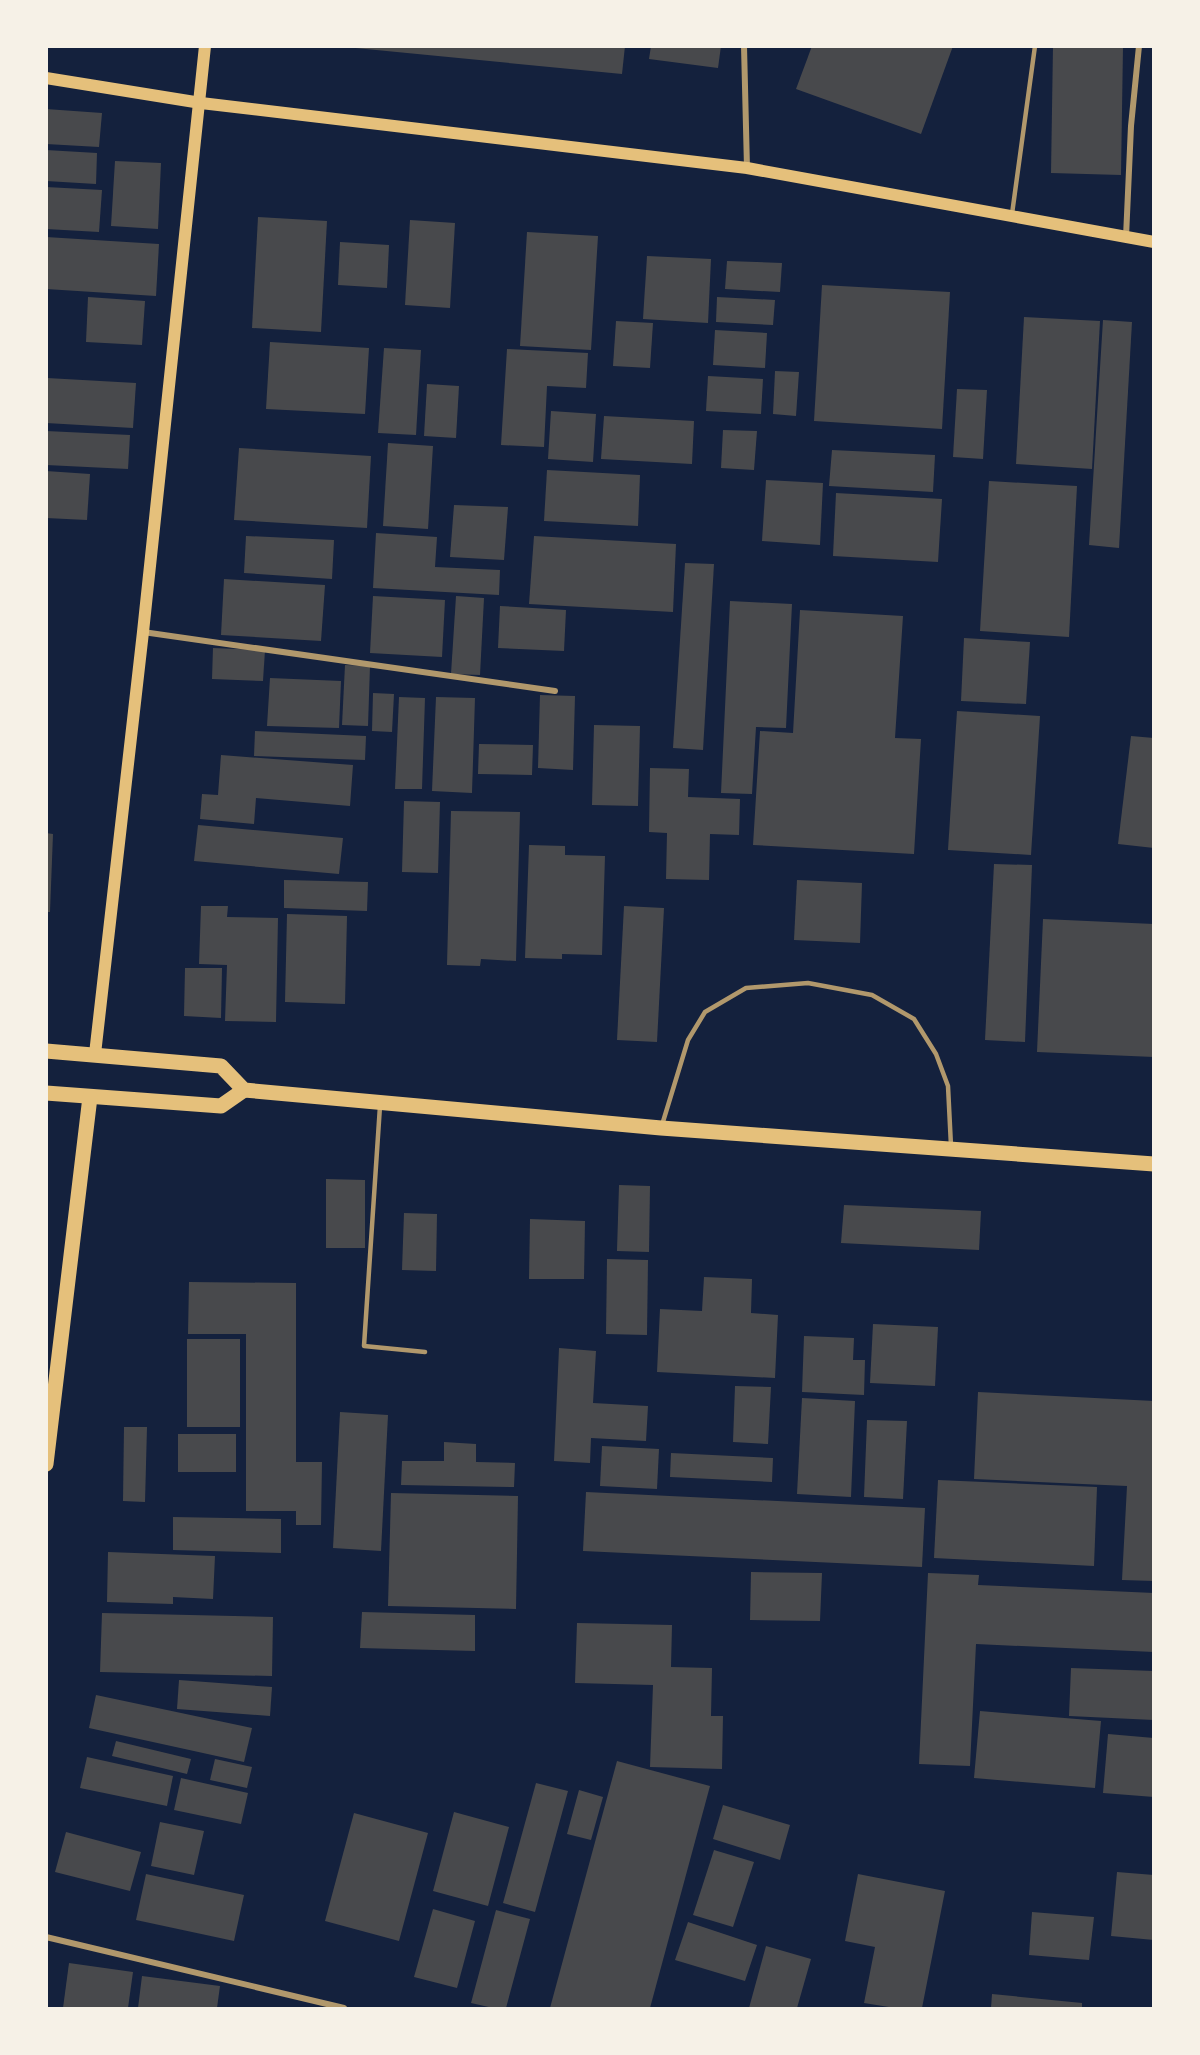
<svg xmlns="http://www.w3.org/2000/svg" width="1200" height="2055" viewBox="0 0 1200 2055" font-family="'PT Sans Narrow',sans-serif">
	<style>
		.building { fill: #48494c }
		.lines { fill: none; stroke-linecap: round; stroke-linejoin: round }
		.service { stroke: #b1986c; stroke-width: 4.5 }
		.minor { stroke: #b1986c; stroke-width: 6 }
		.secondary { stroke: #e5c07b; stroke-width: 12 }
		.primary { stroke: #e5c07b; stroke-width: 15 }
	</style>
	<rect width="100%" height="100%" fill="#14213d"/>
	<g class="building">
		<polygon points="335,46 625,46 622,74"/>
		<polygon points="651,46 721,46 718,68 649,59"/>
		<polygon points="812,46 953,46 921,134 796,89"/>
		<polygon points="1053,46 1123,46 1121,175 1051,173"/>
		<polygon points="46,109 102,113 99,147 46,144"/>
		<polygon points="46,150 97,153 96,184 46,181"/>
		<polygon points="115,161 161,163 158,229 111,226"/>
		<polygon points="46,187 102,190 99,232 46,229"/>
		<polygon points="258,217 327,221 321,332 252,328"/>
		<polygon points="410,220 455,223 450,308 405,305"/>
		<polygon points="527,232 598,236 591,350 520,346"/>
		<polygon points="46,237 159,244 156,296 46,289"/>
		<polygon points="340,242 389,245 387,288 338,285"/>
		<polygon points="647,256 711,259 708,323 643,319"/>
		<polygon points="727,261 782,263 780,292 725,289"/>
		<polygon points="822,285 950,292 942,429 814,421"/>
		<polygon points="88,297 145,301 142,345 86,342"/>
		<polygon points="717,297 775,300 773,325 716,322"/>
		<polygon points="1024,317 1100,321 1092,469 1016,464"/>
		<polygon points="1103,320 1132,322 1119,548 1089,545"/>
		<polygon points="616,321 653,323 650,368 613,366"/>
		<polygon points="715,330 767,333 765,368 713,365"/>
		<polygon points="270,342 369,348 365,414 266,409"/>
		<polygon points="384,348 421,350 416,435 378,433"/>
		<polygon points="507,349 588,353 586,388 547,386 544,447 501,445"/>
		<polygon points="775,371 799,372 796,416 773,414"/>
		<polygon points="708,376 763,379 761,414 706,411"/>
		<polygon points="47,378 136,383 133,428 46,423"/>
		<polygon points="427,384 459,386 456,438 424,436"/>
		<polygon points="957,389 987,390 983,459 953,457"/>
		<polygon points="551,411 596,414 593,462 548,459"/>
		<polygon points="604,416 694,421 692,464 601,459"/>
		<polygon points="723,430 757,431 754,470 721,468"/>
		<polygon points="46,431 130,435 128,469 46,465"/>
		<polygon points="388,443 433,446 428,529 383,526"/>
		<polygon points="239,448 371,456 367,528 234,520"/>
		<polygon points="832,450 935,455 933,492 829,486"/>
		<polygon points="547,470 640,475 638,526 544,521"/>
		<polygon points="46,471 90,474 87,520 46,518"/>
		<polygon points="766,480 823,483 820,545 762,541"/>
		<polygon points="989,481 1077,486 1069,637 980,631"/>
		<polygon points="836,493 942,499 938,562 833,556"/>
		<polygon points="454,505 508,507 504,560 450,557"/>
		<polygon points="376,533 437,537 435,567 500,570 499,595 373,588"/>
		<polygon points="246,536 334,540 332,579 244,573"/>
		<polygon points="534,536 676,544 673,612 529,604"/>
		<polygon points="685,563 714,564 703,750 673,748"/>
		<polygon points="224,579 325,585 321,641 221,635"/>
		<polygon points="373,596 445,600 442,657 370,653"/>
		<polygon points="456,596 484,598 480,675 451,674"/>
		<polygon points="730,601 792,604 786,728 756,727 752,794 721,793"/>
		<polygon points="500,606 566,610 564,651 498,648"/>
		<polygon points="800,610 903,616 895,738 921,739 914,854 753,845 760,731 793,733"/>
		<polygon points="964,638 1030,642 1026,704 961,701"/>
		<polygon points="213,648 265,650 263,681 212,679"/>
		<polygon points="345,665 370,666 368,726 342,725"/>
		<polygon points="270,678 341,681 339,728 267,726"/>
		<polygon points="373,693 394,694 392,732 372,731"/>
		<polygon points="540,695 575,696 573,770 538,768"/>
		<polygon points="399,697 425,698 422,789 395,789"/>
		<polygon points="436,697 475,698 472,793 432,791"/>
		<polygon points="957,711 1040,716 1031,855 948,850"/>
		<polygon points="594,725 640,726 638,806 592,805"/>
		<polygon points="255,731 366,736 365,760 254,756"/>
		<polygon points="1131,736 1154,738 1154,848 1118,844"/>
		<polygon points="479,744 533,745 532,775 478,774"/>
		<polygon points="221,755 353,765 350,806 256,798 254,824 200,819 202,794 218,795"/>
		<polygon points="650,768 689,769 688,797 740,799 739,835 710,834 709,880 666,879 667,833 649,832"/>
		<polygon points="404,801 440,802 438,873 402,872"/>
		<polygon points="451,811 520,812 516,961 481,959 480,966 447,965"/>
		<polygon points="198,825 343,838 339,874 194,861"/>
		<polygon points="46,833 53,834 50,912 46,912"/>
		<polygon points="529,845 565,846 565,855 605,856 602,955 562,954 562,959 525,958"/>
		<polygon points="994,864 1032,865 1025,1042 985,1040"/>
		<polygon points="284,880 368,882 367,911 284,908"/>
		<polygon points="797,880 862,883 860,943 794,940"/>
		<polygon points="201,906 228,906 227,917 278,918 276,1022 225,1021 227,965 199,964"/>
		<polygon points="624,906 664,908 657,1042 617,1040"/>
		<polygon points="287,914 347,916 345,1004 285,1002"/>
		<polygon points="1043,919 1154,924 1154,1057 1037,1052"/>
		<polygon points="185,968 222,968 221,1018 184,1016"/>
		<polygon points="326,1179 365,1180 365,1248 326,1248"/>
		<polygon points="619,1185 650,1186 649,1252 617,1251"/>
		<polygon points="844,1205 981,1211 979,1250 841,1243"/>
		<polygon points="404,1213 437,1214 436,1271 402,1270"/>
		<polygon points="530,1219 585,1221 584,1279 529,1279"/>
		<polygon points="607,1259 648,1260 647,1335 606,1334"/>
		<polygon points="704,1277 752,1279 751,1313 778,1315 775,1378 657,1372 660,1309 702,1311"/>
		<polygon points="189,1282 296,1283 296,1462 322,1462 321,1525 296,1525 296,1511 246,1511 246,1334 188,1334"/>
		<polygon points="873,1324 938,1327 935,1386 870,1383"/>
		<polygon points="804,1336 854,1338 853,1360 865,1360 864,1395 802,1392"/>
		<rect x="187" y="1339" width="53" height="88"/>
		<polygon points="559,1348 596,1351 593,1403 648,1406 646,1441 591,1438 590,1463 554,1461"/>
		<polygon points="735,1386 771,1387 768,1444 733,1442"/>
		<polygon points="978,1392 1154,1401 1154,1581 1122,1580 1127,1486 974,1479"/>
		<polygon points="802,1398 855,1401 851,1497 797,1494"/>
		<polygon points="340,1412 388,1415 381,1551 333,1548"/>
		<polygon points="867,1420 907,1421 903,1499 864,1497"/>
		<polygon points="124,1427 147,1427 145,1502 123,1501"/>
		<rect x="178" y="1434" width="58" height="38"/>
		<polygon points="444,1442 476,1444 476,1462 515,1463 514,1487 401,1485 402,1461 444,1461"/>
		<polygon points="602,1446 659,1449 657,1489 600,1486"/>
		<polygon points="671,1453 773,1458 772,1482 670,1477"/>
		<polygon points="938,1480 1097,1487 1094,1566 934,1558"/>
		<polygon points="586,1492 925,1508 922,1567 583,1551"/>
		<polygon points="391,1493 518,1496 516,1609 388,1606"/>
		<polygon points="173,1517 281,1519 281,1553 173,1550"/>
		<polygon points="108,1552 215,1556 213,1599 173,1597 173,1604 107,1602"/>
		<polygon points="751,1572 822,1573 820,1621 750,1620"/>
		<polygon points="928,1573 979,1575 978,1585 1154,1593 1154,1652 976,1644 970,1766 919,1764"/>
		<polygon points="362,1612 475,1615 475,1651 360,1648"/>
		<polygon points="102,1613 273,1617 272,1676 100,1672"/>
		<polygon points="577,1623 672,1625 671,1667 712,1668 711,1716 723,1716 722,1769 650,1767 653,1685 575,1683"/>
		<polygon points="1071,1668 1154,1671 1154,1720 1069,1716"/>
		<polygon points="179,1680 272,1687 270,1716 177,1709"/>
		<polygon points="96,1695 252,1728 244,1762 89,1728"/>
		<polygon points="980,1711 1101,1721 1095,1788 974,1778"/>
		<polygon points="1108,1734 1154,1738 1154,1797 1103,1793"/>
		<polygon points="116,1741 191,1759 187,1774 112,1756"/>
		<polygon points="87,1757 173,1776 167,1806 80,1788"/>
		<polygon points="215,1759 252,1767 247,1788 210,1780"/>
		<polygon points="617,1761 710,1786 650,2008 550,2008"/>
		<polygon points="181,1778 248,1793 241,1824 174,1810"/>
		<polygon points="536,1783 568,1791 535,1912 503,1903"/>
		<polygon points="579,1790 603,1797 591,1840 567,1834"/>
		<polygon points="723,1805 790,1825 780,1860 713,1839"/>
		<polygon points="454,1812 509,1827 488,1906 433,1891"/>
		<polygon points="354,1813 428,1833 399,1941 325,1921"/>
		<polygon points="160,1822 204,1831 194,1875 151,1866"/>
		<polygon points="66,1832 141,1852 130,1891 55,1872"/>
		<polygon points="714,1850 754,1862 733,1927 693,1915"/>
		<polygon points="1117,1872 1154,1875 1154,1940 1111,1936"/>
		<polygon points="146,1874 244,1895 234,1941 136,1920"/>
		<polygon points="858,1874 945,1891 922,2008 895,2008 864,2003 875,1947 845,1941"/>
		<polygon points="433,1909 475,1921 457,1988 414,1977"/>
		<polygon points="496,1910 530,1919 506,2008 493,2008 471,2003"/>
		<polygon points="1032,1912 1094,1917 1089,1960 1029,1955"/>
		<polygon points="688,1922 757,1945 745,1981 675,1960"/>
		<polygon points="766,1946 811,1959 797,2008 749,2008"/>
		<polygon points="69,1963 133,1972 128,2008 63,2008"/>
		<polygon points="142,1976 220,1986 217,2008 138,2008"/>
		<polygon points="992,1994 1082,2003 1082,2008 991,2008"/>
	</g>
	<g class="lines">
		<g class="service">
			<polyline points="1012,214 1035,46"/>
			<polyline points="380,1106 364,1346 425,1352"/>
			<polyline points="662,1125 688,1040 705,1012 746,988 808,983 872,995 914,1019 936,1054 948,1086 951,1146"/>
		</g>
		<g class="minor">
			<polyline points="744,46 747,168"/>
			<polyline points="1126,237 1131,126 1139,46"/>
			<polyline points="143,632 555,691"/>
			<polyline points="46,1937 344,2008"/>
		</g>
		<g class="secondary">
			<polyline points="46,78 201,103 747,168 1154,242"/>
			<polyline points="95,1054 143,632 205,46"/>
		</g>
		<g class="primary">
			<polyline points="46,1051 221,1066 244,1090 661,1128 1154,1164"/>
			<polyline points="46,1093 221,1106 244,1090"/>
			<polyline points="46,1464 90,1097"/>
		</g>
	</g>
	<rect width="1200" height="2055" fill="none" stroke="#f6f1e7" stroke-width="96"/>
</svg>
